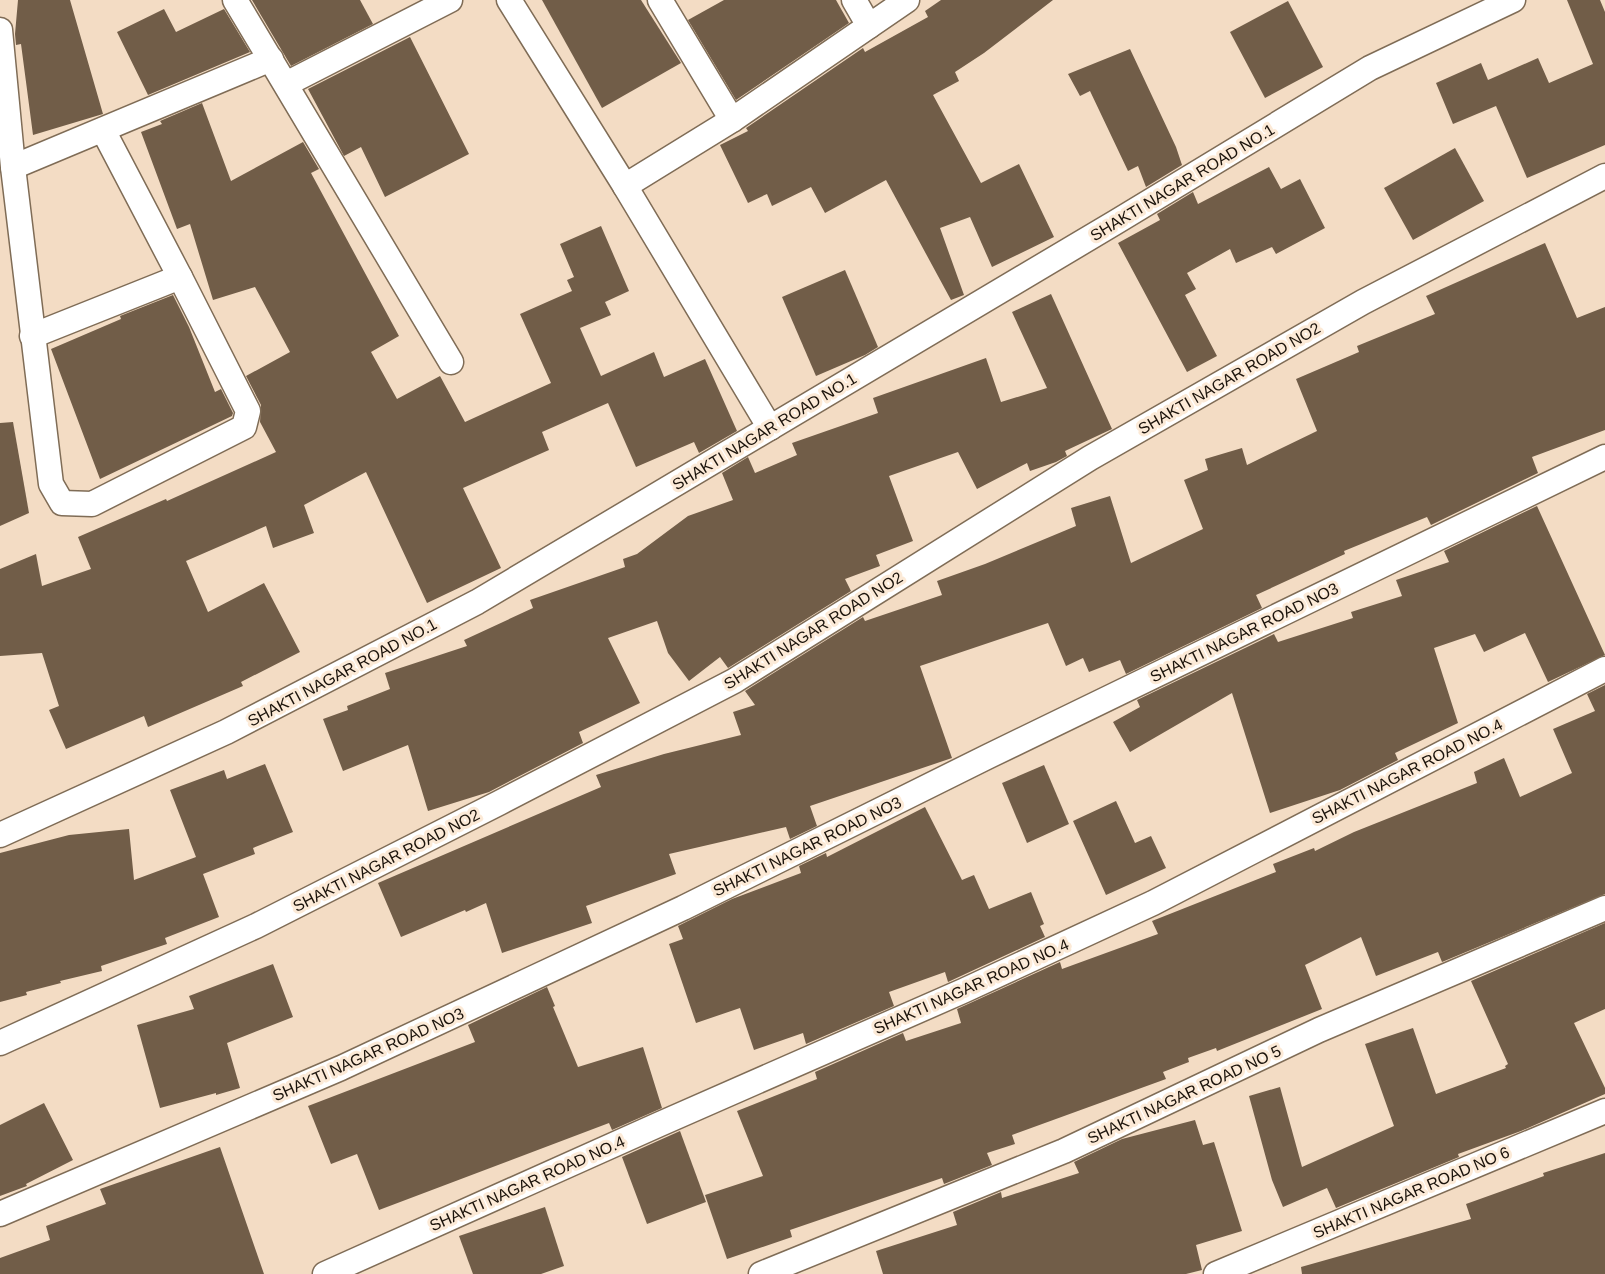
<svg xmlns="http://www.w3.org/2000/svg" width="1605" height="1274" viewBox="0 0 1605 1274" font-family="Arial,sans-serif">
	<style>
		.building { fill: #715d48 }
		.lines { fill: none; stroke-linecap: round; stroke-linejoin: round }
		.street-casing { stroke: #7f6c56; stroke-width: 27 }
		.street { stroke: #fff; stroke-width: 24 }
		.labels { text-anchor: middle; stroke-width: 6; stroke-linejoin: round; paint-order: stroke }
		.street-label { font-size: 16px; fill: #1b130b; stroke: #fcead7 }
	</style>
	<rect width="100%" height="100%" fill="#f3dcc4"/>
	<g class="building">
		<polygon points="18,0 70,0 103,114 33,135 21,44 16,45 15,34"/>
		<polygon points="252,0 360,0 373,24 291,66"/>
		<polygon points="542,0 641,0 681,63 602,108"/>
		<polygon points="724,0 836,0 849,23 736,100 688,20"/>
		<polygon points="941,0 1053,0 984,53 955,72 959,81 933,95 981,183 1019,164 1054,237 992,267 970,217 940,228 964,295 951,300 886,180 825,213 811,187 772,206 767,194 748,203 720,145 748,131 746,128 863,48 865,52 928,17 925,11"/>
		<polygon points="1567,0 1600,0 1605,12 1605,145 1527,178 1496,106 1453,124 1436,83 1481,63 1488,80 1538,58 1549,83 1593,64"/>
		<polygon points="1288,1 1323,67 1265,98 1230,32"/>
		<polygon points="164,9 176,32 224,9 250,52 148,95 117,32"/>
		<polygon points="410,37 469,154 385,197 361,147 344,156 308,89"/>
		<polygon points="1130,49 1176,147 1182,165 1146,187 1138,166 1128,171 1090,91 1080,96 1068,74"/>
		<polygon points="202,103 231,181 303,142 319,169 311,173 399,336 371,352 397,399 440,376 465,422 551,383 520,314 572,291 567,280 574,277 560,244 601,226 629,291 605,302 611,315 580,328 601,376 654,352 664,377 705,359 737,431 699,453 694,442 636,467 608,403 542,432 549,450 463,488 501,568 427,603 366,472 304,505 314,533 273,548 266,526 186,561 208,612 264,583 300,652 241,682 243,686 148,727 144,716 66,749 49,710 59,706 42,653 0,656 0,569 36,554 42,586 91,569 78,537 166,499 167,501 276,452 260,422 261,405 246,376 290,352 255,287 213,300 190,224 177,229 141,132 162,124 160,121"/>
		<polygon points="1455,148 1484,201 1413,240 1384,188"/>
		<polygon points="1269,167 1281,189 1300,179 1325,228 1276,254 1272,247 1236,263 1230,249 1187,273 1196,289 1185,295 1217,356 1187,372 1118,243 1160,220 1157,214 1193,192 1198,204"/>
		<polygon points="1545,243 1577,318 1605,307 1605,430 1532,457 1538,473 1431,525 1427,517 1344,551 1345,554 1256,595 1262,608 1126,674 1120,660 1089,672 1083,658 1066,666 1048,623 920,666 952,758 810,806 817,826 790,839 786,827 669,854 676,874 586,906 592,923 502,953 486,903 466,912 465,910 401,937 378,883 601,787 596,775 664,754 741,735 733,712 755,705 745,691 863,617 865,621 942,595 937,581 985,564 1076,526 1071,508 1110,496 1131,563 1203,529 1184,480 1208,470 1205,459 1242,448 1247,465 1317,431 1296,379 1359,352 1357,346 1435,314 1426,296"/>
		<polygon points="845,270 878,347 865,355 816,376 782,297"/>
		<polygon points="1051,294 1112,429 1065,451 1067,456 1056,462 1030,471 1027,463 977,489 958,452 889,476 913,541 876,555 880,566 845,579 851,591 728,668 720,657 689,681 668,653 657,621 608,638 640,703 579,732 583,743 489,792 428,811 408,745 343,771 323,719 348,710 347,706 390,689 385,673 467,646 464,640 533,608 530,600 625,567 623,559 637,554 688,516 733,500 722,473 748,457 755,473 797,455 792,443 878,413 873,398 986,358 1001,402 1047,388 1012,312"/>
		<polygon points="173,295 189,327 215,392 221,389 233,413 232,416 100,479 51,349 121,319 120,316"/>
		<polygon points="13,422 29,513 0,526 0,423"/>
		<polygon points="1537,506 1605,655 1548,682 1525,633 1484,652 1475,634 1434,648 1458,723 1395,753 1398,760 1340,790 1270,813 1232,693 1130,752 1113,722 1140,707 1137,700 1274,634 1278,642 1353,618 1351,612 1402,596 1396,580 1449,562 1444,551"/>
		<polygon points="1605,685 1605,894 1442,962 1438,952 1376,976 1361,937 1305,965 1322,1009 1217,1051 1216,1048 1188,1058 1189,1062 1163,1072 1166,1079 1012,1135 1015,1144 987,1153 992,1165 944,1184 942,1178 790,1230 792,1237 727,1259 705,1195 763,1176 737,1111 817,1079 815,1072 903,1033 906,1041 961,1023 957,1009 1060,962 1062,969 1158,934 1152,921 1276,872 1273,864 1314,848 1315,851 1354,832 1477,783 1474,772 1504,758 1520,797 1572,773 1553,729 1595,711 1587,694"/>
		<polygon points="265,764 293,832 253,848 255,854 203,874 219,917 165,938 167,944 101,966 102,971 60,981 61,983 26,992 27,995 0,1002 0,853 69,835 129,829 134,880 196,857 170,790 224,770 227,779"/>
		<polygon points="1044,765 1069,824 1027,843 1002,783"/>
		<polygon points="1116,801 1135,843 1151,836 1166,868 1106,895 1073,821"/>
		<polygon points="925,807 962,880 974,875 989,909 1031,892 1044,924 1040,926 1045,937 948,982 945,972 889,992 894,1006 806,1044 803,1033 754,1050 740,1008 696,1023 669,944 683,939 678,926 732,899 801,873 799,866 826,853 827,857"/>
		<polygon points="1605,923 1605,1009 1574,1023 1605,1088 1605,1094 1521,1131 1458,1154 1459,1157 1336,1208 1327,1188 1283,1207 1272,1180 1249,1096 1280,1087 1302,1167 1394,1126 1365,1044 1413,1028 1436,1094 1506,1068 1505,1066 1508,1064 1471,981"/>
		<polygon points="273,964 293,1017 227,1043 240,1088 216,1095 216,1093 160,1108 137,1025 194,1009 189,996"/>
		<polygon points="547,987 555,1006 553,1007 578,1067 643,1047 662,1108 612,1130 609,1123 379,1210 357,1154 331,1164 308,1106 475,1042 468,1025"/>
		<polygon points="44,1103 73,1160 26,1184 27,1186 0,1196 0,1125"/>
		<polygon points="1195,1120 1203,1145 1214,1142 1242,1231 1196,1245 1202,1270 1186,1274 883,1274 876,1251 957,1225 953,1212 1001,1192 1002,1198 1079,1173 1074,1162 1122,1139"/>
		<polygon points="680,1131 706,1202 647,1224 622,1157"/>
		<polygon points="220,1147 264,1274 0,1274 0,1258 50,1240 46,1226 106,1204 100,1189"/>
		<polygon points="1605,1153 1605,1274 1302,1274 1301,1267 1471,1219 1466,1204 1544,1176 1543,1173"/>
		<polygon points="545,1207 564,1266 541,1274 473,1274 459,1236"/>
	</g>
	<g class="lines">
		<defs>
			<g id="street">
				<polyline points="235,0 451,362"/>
				<polyline points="509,0 625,186 732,120"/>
				<polyline points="660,0 732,120 907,0"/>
				<polyline points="854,0 869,26"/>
				<polyline points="0,30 13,167 51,484 62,503 92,504 244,427 248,411 180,277 103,130"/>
				<polyline points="286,84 450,0"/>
				<polyline points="13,167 271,59"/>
				<polyline points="625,186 770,428"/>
				<polyline points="32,336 180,277"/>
				<polyline points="0,835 226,732 477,602 1116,222 1370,68 1513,0"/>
				<polyline points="0,1043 256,926 499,803 734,681 1090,458 1363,302 1605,176"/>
				<polyline points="0,1214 341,1068 683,908 989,756 1605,457"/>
				<polyline points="325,1274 660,1124 963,991 1153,903 1605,669"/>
				<polyline points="761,1274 1064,1151 1319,1030 1605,908"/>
				<polyline points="1216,1274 1605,1111"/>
			</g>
		</defs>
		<use href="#street" class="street-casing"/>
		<use href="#street" class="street"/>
	</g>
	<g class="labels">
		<g class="street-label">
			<text transform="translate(1182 182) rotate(-31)" y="6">SHAKTI NAGAR ROAD NO.1</text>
			<text transform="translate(1229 378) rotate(-30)" y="6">SHAKTI NAGAR ROAD NO2</text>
			<text transform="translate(764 431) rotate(-31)" y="6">SHAKTI NAGAR ROAD NO.1</text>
			<text transform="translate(813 630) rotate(-32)" y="6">SHAKTI NAGAR ROAD NO2</text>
			<text transform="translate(1244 632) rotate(-26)" y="6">SHAKTI NAGAR ROAD NO3</text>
			<text transform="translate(342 672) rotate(-28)" y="6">SHAKTI NAGAR ROAD NO.1</text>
			<text transform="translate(1407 771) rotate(-27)" y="6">SHAKTI NAGAR ROAD NO.4</text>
			<text transform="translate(807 846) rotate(-26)" y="6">SHAKTI NAGAR ROAD NO3</text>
			<text transform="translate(386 860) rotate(-27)" y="6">SHAKTI NAGAR ROAD NO2</text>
			<text transform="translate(971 986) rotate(-24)" y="6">SHAKTI NAGAR ROAD NO.4</text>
			<text transform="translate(368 1054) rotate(-24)" y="6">SHAKTI NAGAR ROAD NO3</text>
			<text transform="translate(1184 1094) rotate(-25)" y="6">SHAKTI NAGAR ROAD NO 5</text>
			<text transform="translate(527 1183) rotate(-24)" y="6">SHAKTI NAGAR ROAD NO.4</text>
			<text transform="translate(1411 1192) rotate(-23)" y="6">SHAKTI NAGAR ROAD NO 6</text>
		</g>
	</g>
</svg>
